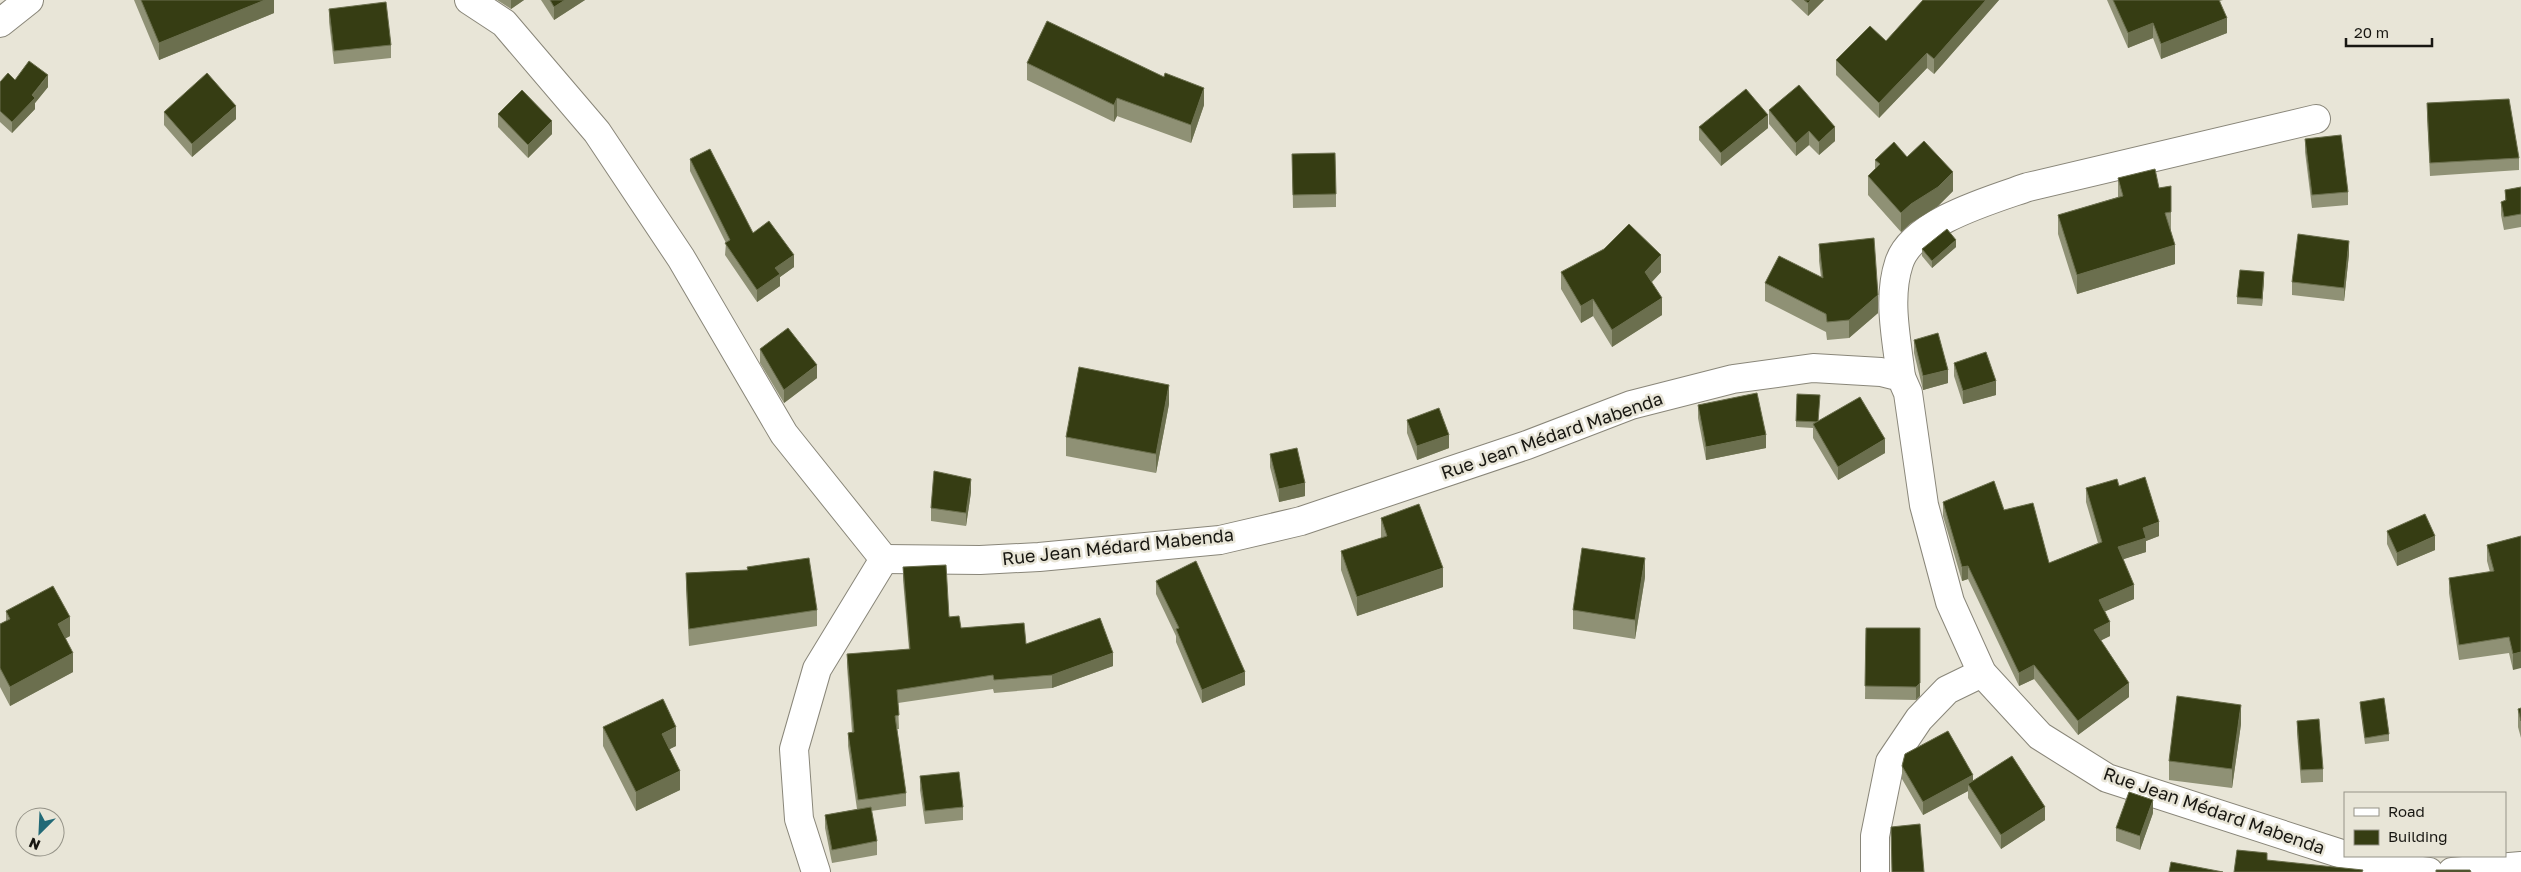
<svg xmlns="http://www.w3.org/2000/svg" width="2521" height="872" viewBox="0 0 2521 872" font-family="'Golos Text',sans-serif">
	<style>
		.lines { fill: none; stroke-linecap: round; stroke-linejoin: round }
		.minor-casing { stroke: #898679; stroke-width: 30 }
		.minor { stroke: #fff; stroke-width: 28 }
		.wall { fill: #8f9175 }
		.shaded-wall { fill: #6b6f4e }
		.building { fill: #363d13; stroke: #6b6f4e }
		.labels { text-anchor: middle; stroke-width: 5; stroke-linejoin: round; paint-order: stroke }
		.street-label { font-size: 18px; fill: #181712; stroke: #e8e5d7 }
	</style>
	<rect width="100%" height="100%" fill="#e8e5d7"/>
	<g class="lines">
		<defs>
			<g id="minor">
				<polyline points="469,0 504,23 597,132 681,258 784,434 884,559"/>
				<polyline points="0,23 29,0"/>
				<path d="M1901,377C1897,341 1887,299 1899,263C1912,222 1991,200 2028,187L2316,119"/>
				<polyline points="884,559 980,560 1039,557 1220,540 1301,521 1527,445 1631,405 1733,379 1813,368 1881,372 1901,377 1908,393 1924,505 1950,602 1982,673 2040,736 2107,778 2345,855"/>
				<polyline points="2347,856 2381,866 2429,872"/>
				<polyline points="816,872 799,819 794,749 817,669 884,559"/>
				<polyline points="1875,872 1875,836 1890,762 1919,719 1947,690 1982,673"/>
				<polyline points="2452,872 2521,866"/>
			</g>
		</defs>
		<use href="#minor" class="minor-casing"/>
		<use href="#minor" class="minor"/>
	</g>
	<g class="wall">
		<polygon points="134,0 274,0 274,13 159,60"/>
		<polygon points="497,0 524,0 511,9"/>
		<polygon points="541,0 585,0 554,20"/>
		<polygon points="1791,0 1824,0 1808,16"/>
		<polygon points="1923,0 1999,0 1934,74 1927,68 1879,118 1836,75 1836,60 1886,41"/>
		<polygon points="2107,0 2223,0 2220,1 2227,33 2161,59 2153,38 2128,48"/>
		<polygon points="329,9 391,45 391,58 334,64 329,22"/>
		<polygon points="1027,63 1204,105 1191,143 1117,116 1114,122 1027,80"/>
		<polygon points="15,80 48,87 35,103 35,109 12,133 0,122 0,82"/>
		<polygon points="2427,103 2519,158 2519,170 2430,176 2427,116"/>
		<polygon points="1769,110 1835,141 1819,155 1809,145 1796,156 1769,124"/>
		<polygon points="164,112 236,119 192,157 164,125"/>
		<polygon points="498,114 552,134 528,158 498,127"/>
		<polygon points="1699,127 1768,128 1721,166 1699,140"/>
		<polygon points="2305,139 2348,192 2348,205 2312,208 2305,152"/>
		<polygon points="1292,154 1336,194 1336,207 1293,208"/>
		<polygon points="1907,157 1953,191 1938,206 1911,223 1901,232 1868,195 1868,176 1875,169 1875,160"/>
		<polygon points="690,159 753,233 794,267 780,277 780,286 757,302 725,255 726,243 690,171"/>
		<polygon points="2118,178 2159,188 2171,186 2171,231 2175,264 2077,294 2058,234 2058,215 2118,197"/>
		<polygon points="2521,187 2521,227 2504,230 2501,215 2501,202 2505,201 2505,190"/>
		<polygon points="1819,244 1878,313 1849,338 1827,340 1826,332 1765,301 1765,283 1821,277 1819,261"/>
		<polygon points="1956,247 1932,268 1922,256 1922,249"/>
		<polygon points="2349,254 2344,301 2292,295 2292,282"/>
		<polygon points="1561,272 1661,272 1652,282 1662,315 1612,347 1593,316 1581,323 1561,289"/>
		<polygon points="2264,279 2262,306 2237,304 2237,297"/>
		<polygon points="1914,340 1948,383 1923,390 1914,353"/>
		<polygon points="760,349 817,378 784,403 760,363"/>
		<polygon points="1954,363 1996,395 1963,404 1954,376"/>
		<polygon points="1169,404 1156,473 1066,456 1066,437"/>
		<polygon points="1698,405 1766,448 1706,460 1698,418"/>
		<polygon points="1407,420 1449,448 1417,460 1407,433"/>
		<polygon points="1796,421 1819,421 1885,453 1838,480 1813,438 1813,428 1796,427"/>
		<polygon points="1270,454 1305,496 1279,502 1270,467"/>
		<polygon points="2119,486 2159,536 2146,541 2146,552 2123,559 2134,599 2105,611 2110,636 2101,640 2129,697 2078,735 2034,679 2019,686 1968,579 1962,581 1943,516 1943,502 2004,510 2049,563 2098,543 2086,502 2086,488"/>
		<polygon points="971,492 966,526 931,521 931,508"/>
		<polygon points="1381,518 1443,587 1357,616 1341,570 1341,551 1381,538"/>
		<polygon points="2387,531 2435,550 2397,566 2387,544"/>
		<polygon points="2521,536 2513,670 2509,653 2459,660 2449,593 2449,578 2490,572 2487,561 2487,545"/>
		<polygon points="747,567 817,610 817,626 689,646 686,590 686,573 747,570"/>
		<polygon points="903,567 961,628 1113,666 1052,688 994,693 993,689 898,703 899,729 897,729 906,793 906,806 871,811 877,841 877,855 832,863 825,828 825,815 857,809 848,746 848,733 852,732 847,667 847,654 909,649 903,580"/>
		<polygon points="1645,577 1635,639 1573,629 1573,610"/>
		<polygon points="1156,581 1245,685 1202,703 1176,642 1176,636 1156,594"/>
		<polygon points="6,611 70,636 65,638 73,672 10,706 0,687 0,624 6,621"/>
		<polygon points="1866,628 1920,628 1920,696 1916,700 1865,699"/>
		<polygon points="2360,702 2389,734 2389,741 2365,744 2360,708"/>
		<polygon points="2521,708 2521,738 2518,727 2518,709"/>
		<polygon points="2297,721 2323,769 2323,782 2301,783 2297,734"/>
		<polygon points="2241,724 2232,788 2169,780 2169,761"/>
		<polygon points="603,727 676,746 669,749 680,790 636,811 603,746"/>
		<polygon points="1902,766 1973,781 2045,820 2001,849 1968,798 1968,791 1923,815 1902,779"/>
		<polygon points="920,776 963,807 963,820 925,824 920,790"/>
		<polygon points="2153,813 2140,850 2116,841 2116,828"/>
	</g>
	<g class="shaded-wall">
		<polygon points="265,0 274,0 274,13 159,60 159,43"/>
		<polygon points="511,0 524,0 511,9"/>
		<polygon points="565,0 585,0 554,20 554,7"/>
		<polygon points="1811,0 1824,0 1808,16 1808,3"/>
		<polygon points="1986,0 1999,0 1934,74 1934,59"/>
		<polygon points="2227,18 2227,33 2161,59 2161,44"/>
		<polygon points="2153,23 2153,38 2128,48 2128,33"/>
		<polygon points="1927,53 1927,68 1879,118 1879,103"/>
		<polygon points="48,75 48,87 35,103 35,109 12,133 12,122"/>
		<polygon points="1204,88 1204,105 1191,143 1191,125"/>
		<polygon points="1117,98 1117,116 1114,122 1114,105"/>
		<polygon points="236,106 236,119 192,157 192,144"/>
		<polygon points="1768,115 1768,128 1721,166 1721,153"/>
		<polygon points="552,121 552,134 528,158 528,145"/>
		<polygon points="1835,127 1835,141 1819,155 1819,142"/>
		<polygon points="1809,131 1809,145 1796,156 1796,143"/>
		<polygon points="1953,172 1953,191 1938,206 1911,223 1901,232 1901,213 1911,204"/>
		<polygon points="1956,240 1956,247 1932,268 1932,261"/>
		<polygon points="2349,241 2349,254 2344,301 2344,288"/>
		<polygon points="2175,245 2175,264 2077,294 2077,275"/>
		<polygon points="794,255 794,267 780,277 780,286 757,302 757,290 775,268"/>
		<polygon points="1661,255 1661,272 1645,289 1645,272"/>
		<polygon points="2264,272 2264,279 2262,306 2262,299"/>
		<polygon points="1878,295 1878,313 1849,338 1849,320"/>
		<polygon points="1662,298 1662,315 1612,347 1612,330"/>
		<polygon points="1593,299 1593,316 1581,323 1581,306"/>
		<polygon points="817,365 817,378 784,403 784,390"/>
		<polygon points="1948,370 1948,383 1923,390 1923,376"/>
		<polygon points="1996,381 1996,395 1963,404 1963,391"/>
		<polygon points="1169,385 1169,404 1156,473 1156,454"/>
		<polygon points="1449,435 1449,448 1417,460 1417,446"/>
		<polygon points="1766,435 1766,448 1706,460 1706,447"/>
		<polygon points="1885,439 1885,453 1838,480 1838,467"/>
		<polygon points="971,479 971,492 966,526 966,513"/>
		<polygon points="1305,483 1305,496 1279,502 1279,489"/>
		<polygon points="2159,522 2159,536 2146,541 2146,552 2118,561 2118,547 2143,528"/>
		<polygon points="2435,536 2435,550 2397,566 2397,553"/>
		<polygon points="1645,558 1645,577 1635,639 1635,620"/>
		<polygon points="1968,566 1968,579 1962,581 1962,567"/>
		<polygon points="1443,568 1443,587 1357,616 1357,597"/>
		<polygon points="2134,585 2134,599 2099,614 2099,600"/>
		<polygon points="70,617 70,636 58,643 58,624"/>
		<polygon points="2110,622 2110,636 2094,644 2094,630"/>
		<polygon points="1920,642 1920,696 1916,700 1916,687"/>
		<polygon points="2521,652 2521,668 2513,670 2513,654"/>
		<polygon points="73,653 73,672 10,706 10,687"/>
		<polygon points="1113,653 1113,666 1052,688 1052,675"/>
		<polygon points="2034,665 2034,679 2019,686 2019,673"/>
		<polygon points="1245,672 1245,685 1202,703 1202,690"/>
		<polygon points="2129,683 2129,697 2078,735 2078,721"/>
		<polygon points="2241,705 2241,724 2232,788 2232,769"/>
		<polygon points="676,727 676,746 662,753 662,734"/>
		<polygon points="680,771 680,790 636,811 636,792"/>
		<polygon points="1973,775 1973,788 1968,784 1968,791 1923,815 1923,802"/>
		<polygon points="2153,800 2153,813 2140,850 2140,836"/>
		<polygon points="2045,807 2045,820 2001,849 2001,835"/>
	</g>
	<g class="building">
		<polygon points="141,0 265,0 159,43"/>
		<polygon points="550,0 565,0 554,7"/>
		<polygon points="1804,0 1811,0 1808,3"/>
		<polygon points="1923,0 1986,0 1934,59 1927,53 1879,103 1836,60 1870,26 1886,41"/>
		<polygon points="2113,0 2219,0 2227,18 2161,44 2153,23 2128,33"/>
		<polygon points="386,2 391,45 334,51 329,9"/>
		<polygon points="1047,21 1164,77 1165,73 1204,88 1191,125 1117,98 1114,105 1027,63"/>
		<polygon points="29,61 48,75 32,95 35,98 12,122 0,111 0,82 8,73 15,80"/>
		<polygon points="207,73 236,106 192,144 164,112"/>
		<polygon points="1799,85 1835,127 1819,142 1809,131 1796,143 1769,110"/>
		<polygon points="1746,89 1768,115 1721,153 1699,127"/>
		<polygon points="522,90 552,121 528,145 498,114"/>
		<polygon points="2509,99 2519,158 2430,163 2427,103"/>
		<polygon points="2341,135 2348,192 2312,195 2305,139"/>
		<polygon points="1924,141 1953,172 1938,187 1911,204 1901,213 1868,176 1880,164 1875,160 1894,142 1907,157"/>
		<polygon points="710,149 753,233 769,221 794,255 775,268 780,274 757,290 725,243 730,240 690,159"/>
		<polygon points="1335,153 1336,194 1293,195 1292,154"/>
		<polygon points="2155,169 2159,188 2171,186 2171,212 2165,213 2175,245 2077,275 2058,215 2123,196 2118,178"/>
		<polygon points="2521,187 2521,214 2504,217 2501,202 2506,200 2505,190"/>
		<polygon points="1629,224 1661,255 1645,272 1662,298 1612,330 1593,299 1581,306 1561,272 1604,249"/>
		<polygon points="1947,229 1956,240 1932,261 1922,249"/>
		<polygon points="2298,234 2349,241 2344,288 2292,282"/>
		<polygon points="1874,238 1878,295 1849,320 1827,322 1826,314 1765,283 1779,256 1823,278 1819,244"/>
		<polygon points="2240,270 2264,272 2262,299 2237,297"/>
		<polygon points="788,328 817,365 784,390 760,349"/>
		<polygon points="1938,333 1948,370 1923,376 1914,340"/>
		<polygon points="1986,352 1996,381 1963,391 1954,363"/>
		<polygon points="1079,367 1169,385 1156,454 1066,437"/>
		<polygon points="1757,393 1766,435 1706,447 1698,405"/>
		<polygon points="1797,394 1820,395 1818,422 1796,421"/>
		<polygon points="1860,397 1885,439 1838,467 1813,424"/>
		<polygon points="1439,408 1449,435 1417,446 1407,420"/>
		<polygon points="1297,448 1305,483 1279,489 1270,454"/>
		<polygon points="934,471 971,479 966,513 931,508"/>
		<polygon points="2145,477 2159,522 2143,528 2146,538 2118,547 2134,585 2099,600 2110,622 2094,630 2129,683 2078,721 2034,665 2019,673 1968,566 1962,567 1943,502 1994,481 2004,510 2033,503 2049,563 2102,542 2086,488 2117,479 2119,486"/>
		<polygon points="1419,504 1443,568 1357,597 1341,551 1387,536 1381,518"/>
		<polygon points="2425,514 2435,536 2397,553 2387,531"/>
		<polygon points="2521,536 2521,652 2513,654 2509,637 2459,645 2449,578 2494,571 2487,545"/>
		<polygon points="1582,548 1645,558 1635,620 1573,610"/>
		<polygon points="809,558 817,610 689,629 686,573 748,570 747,567"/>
		<polygon points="1196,561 1245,672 1202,690 1176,629 1179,628 1156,581"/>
		<polygon points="946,565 949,617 959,616 961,628 1024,623 1026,644 1100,618 1113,653 1052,675 994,680 993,675 897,690 899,715 895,716 906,793 858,800 848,733 854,732 847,654 910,649 903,567"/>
		<polygon points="53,586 70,617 58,624 73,653 10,687 0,668 0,624 10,619 6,611"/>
		<polygon points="1866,628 1920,628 1920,683 1916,687 1865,686"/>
		<polygon points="2177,696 2241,705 2232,769 2169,761"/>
		<polygon points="2384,698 2389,734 2365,738 2360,702"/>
		<polygon points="663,699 676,727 662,734 680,771 636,792 603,727"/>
		<polygon points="2521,708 2521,721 2518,709"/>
		<polygon points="2319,719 2323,769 2301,770 2297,721"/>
		<polygon points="1948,731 1973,775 1923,802 1902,766 1905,754"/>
		<polygon points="2012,756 2045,807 2001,835 1968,784"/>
		<polygon points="959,772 963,807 925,811 920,776"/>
		<polygon points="2129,792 2153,800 2140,836 2116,828"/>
		<polygon points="871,807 877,841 832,850 825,815"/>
		<polygon points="1920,824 1924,872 1892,872 1891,827"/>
		<polygon points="2237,850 2267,853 2267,860 2363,870 2362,872 2234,872"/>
		<polygon points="2171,862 2223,872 2169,872"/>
		<polygon points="2436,870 2470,870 2471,872 2436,872"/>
	</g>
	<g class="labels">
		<g class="street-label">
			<text transform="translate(1552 436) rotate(-19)" y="6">Rue Jean Médard Mabenda</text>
			<text transform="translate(1118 547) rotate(-6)" y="6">Rue Jean Médard Mabenda</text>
			<text transform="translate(2214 811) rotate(19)" y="6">Rue Jean Médard Mabenda</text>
		</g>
	</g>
	<rect x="2344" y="792" width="162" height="65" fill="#e8e5d7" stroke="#959388"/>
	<rect x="2354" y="808" width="25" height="8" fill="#ffffff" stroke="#959388"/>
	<text x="2388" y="817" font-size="15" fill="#181712">Road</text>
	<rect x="2354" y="830" width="25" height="15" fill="#363d13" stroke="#959388"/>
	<text x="2388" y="842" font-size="15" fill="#181712">Building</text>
	<g transform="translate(40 832) rotate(204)"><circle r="24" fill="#e8e5d7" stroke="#959388"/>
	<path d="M0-4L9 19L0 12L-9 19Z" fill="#216976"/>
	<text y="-8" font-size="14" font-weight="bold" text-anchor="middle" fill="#181712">N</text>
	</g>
	<path d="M2346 38v8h86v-8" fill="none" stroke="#181712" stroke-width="2.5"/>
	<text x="2354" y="38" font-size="15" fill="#181712" stroke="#e8e5d7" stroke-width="4" paint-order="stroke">20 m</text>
</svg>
